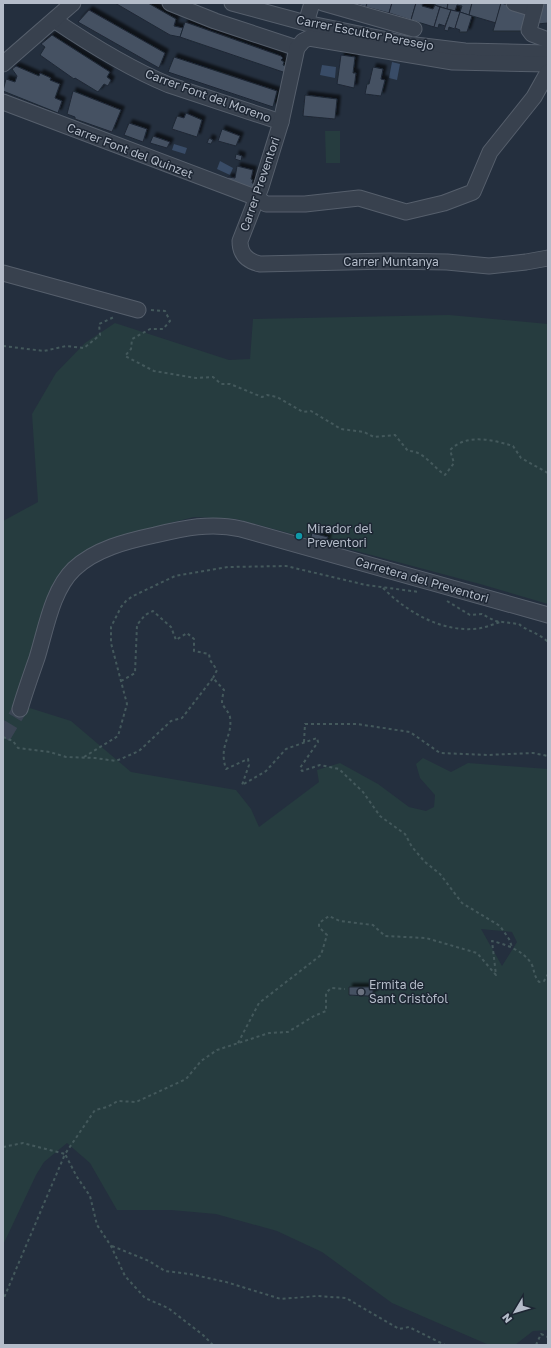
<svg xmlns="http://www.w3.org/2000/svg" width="551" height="1348" viewBox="0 0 551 1348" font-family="'Golos Text',sans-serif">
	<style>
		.green { fill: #263c3f; fill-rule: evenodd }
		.water { fill: #394c67 }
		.building { fill: #455162; stroke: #1f2835; filter: url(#shadow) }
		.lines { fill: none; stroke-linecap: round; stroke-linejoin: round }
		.minor-tunnel { stroke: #3a4453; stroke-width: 15; stroke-dasharray: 15 8; stroke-linecap: butt }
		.minor-casing { stroke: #565f6c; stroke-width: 17 }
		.path { stroke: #44595c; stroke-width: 2; stroke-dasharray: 3 3; stroke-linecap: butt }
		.minor { stroke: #38414e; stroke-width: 15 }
		.culture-dot { fill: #0f9aa8; stroke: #1d2633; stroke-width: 1.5 }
		.worship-dot { fill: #6b7280; stroke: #1d2633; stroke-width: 1.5 }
		.labels { text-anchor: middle; stroke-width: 3; stroke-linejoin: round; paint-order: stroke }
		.street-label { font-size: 12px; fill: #b4bcc9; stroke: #1d2633 }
		.poi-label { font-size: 12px; fill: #b4bcc9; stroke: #1d2633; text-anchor: start }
	</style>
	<defs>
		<filter id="shadow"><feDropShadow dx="3.5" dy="-3.5" stdDeviation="1" flood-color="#0009"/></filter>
	</defs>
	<rect width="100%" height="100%" fill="#242f3e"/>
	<g class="green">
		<polygon points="325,131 340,131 340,163 326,163"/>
		<path d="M449,315L548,324V604L480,584L236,519L194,517L130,533L86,551L63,570L47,603L14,703L71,721L131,772L236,790L251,809L259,827L319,782L317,770L340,763L378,784L409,807L426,811L434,807L435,795L420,778L416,764L423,758L451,772L468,763L548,769V1330L533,1331L515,1345H489L392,1303L322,1252L277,1231L216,1214L171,1210H117L90,1163L67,1143L44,1162L36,1175L3,1245V521L38,502L32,414L56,373L85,343L115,323L229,360L250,359L253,319ZM481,929L512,932L517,942L502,966Z"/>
	</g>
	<g class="water">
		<polygon points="392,62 400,64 397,80 389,78"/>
		<polygon points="322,65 336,67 335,78 320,75"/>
		<polygon points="174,144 187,148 185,154 172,150"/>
		<polygon points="220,161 233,168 230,175 217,169"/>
	</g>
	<g class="building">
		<polygon points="115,3 148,3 176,19 174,26 183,28 180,37 170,35"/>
		<polygon points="354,3 367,3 366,7"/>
		<polygon points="367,3 392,3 389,13 366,7"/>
		<polygon points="392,3 416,3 411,20 389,13"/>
		<polygon points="416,3 423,4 422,6 433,9 435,5 440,7 434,27 411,20"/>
		<polygon points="435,3 448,3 447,9 435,5"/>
		<polygon points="448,3 472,3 469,15 460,12 462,6 457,5 455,11 447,9"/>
		<polygon points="472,3 501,3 496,23 469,15"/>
		<polygon points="501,3 527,10 521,31 493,31"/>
		<polygon points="543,3 548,3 548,23 537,24"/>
		<polygon points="440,7 451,10 445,26 439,24 438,28 434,27"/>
		<polygon points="89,10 165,53 159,68 78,22"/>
		<polygon points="451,10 460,12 455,29 449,27 448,31 444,30"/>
		<polygon points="460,12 472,16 467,32 459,32 460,30 455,28"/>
		<polygon points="185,22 281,56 283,58 281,60 284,62 283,65 287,67 286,73 180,37"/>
		<polygon points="52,35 110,72 107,77 111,80 108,86 104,84 98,92 75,78 74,79 40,55 45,47 41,44"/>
		<polygon points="341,55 355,57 353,73 356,73 354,88 337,84"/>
		<polygon points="174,57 277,91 273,107 168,72"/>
		<polygon points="16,66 39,76 40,73 51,78 50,80 60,84 55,98 62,101 58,113 3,91 6,79 15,82 17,76 12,69"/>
		<polygon points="373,67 383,69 381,79 385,80 381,96 365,94 367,84 369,84"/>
		<polygon points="73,91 121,110 112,132 75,119 75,117 67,114"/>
		<polygon points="305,95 337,99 335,119 303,116"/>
		<polygon points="186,113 202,120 197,137 172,129 177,116 184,118"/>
		<polygon points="129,123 147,129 143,142 124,135"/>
		<polygon points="222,129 240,136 236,146 218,141"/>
		<polygon points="153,136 170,142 167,148 150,143"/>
		<polygon points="209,138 213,140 211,144 207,143"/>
		<polygon points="236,154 242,156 241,161 235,159"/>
		<polygon points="237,166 253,170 251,179 253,180 252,183 256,184 255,189 227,180 228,177 235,178"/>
		<polygon points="312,533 328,537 326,544 310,540"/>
		<polygon points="349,987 370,987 373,990 373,994 368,996 349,995"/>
	</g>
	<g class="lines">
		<polyline class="minor-tunnel" points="3,737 20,709"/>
		<defs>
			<g id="minor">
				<polyline points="170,3 215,21 297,48"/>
				<polyline points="232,3 306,23 407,44 465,51 548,53"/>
				<polyline points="323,3 414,29"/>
				<polyline points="514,3 534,9"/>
				<polyline points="536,3 529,30 532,34 548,40"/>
				<path d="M54,20C91,45 128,68 169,85L281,122"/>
				<polyline points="306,23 312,3"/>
				<polyline points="3,64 73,3"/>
				<path d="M548,64L453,62L309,38L303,41L297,48L281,122L261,187L240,241C240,254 247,261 260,264L389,261L447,262L489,266L526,262L548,258"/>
				<polyline points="3,102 257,198 266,204 305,204 359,198 406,212 444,203 473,192 490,152 534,97 548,72"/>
				<polyline points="3,273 138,310"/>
				<path d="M20,709C25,692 31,675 37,658C46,629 52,590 74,569C95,549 127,541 155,535C184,528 211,522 241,529L548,615"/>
			</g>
		</defs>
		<use href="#minor" class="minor-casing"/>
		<g class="path">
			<path d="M151,310L165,311L170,321L163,329H150L132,339L131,349L125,356L154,371L196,378L213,377L221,384H230L262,397L267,395L277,397L303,412L311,411L341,429L364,432L374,437L395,435L408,451C423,450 434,468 445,475L454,463L450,450C467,433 493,440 513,446L521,458L548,473"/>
			<polyline points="3,346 44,351 66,346 84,348 100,335 99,324 114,317"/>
			<path d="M383,588C406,611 439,631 473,629C482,629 491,625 500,622"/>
			<path d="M447,601L470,615L482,614L495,621L519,624C525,630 539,633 548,642"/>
			<polyline points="121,681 135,673 137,625 145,615 153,611 171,627 176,640 187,633 194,639 194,651 209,654 210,660 217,670 213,678"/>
			<path d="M3,737L13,741L18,748L50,752L66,757L95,758L116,761L139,751L171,721L182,718L213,678L224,690C223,694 222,699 222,703C224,708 229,712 230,717C233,738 218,744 226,769L248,759L249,765L242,785L266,771L286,749L317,738L318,742L300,768L302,771L320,765L339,769L363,792L380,816L405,834L412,847L425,862L440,874L462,903L500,926L509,939L512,947"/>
			<polyline points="304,742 305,724 357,724 410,732 440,753 487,755 533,753 548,756"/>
			<polyline points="84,757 118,736 127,704 111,643 111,627 121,607 126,601 133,596 175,576 228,567 286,566 366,585 419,592"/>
			<path d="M238,1043L259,1003L321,955L327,935L319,927V923L329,916L340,921L373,925L385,936L426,938L477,953L496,975L492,941C505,944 525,951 532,965C535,972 533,974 539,982L544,981L548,974"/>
			<polyline points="3,1147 23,1143 65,1154 3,1300"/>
			<polyline points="112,1246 149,1261 165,1271 190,1274 226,1282 281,1299 317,1296 346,1298 399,1329 409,1327 445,1345"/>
			<polyline points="213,1345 203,1335 168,1308 145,1298 125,1276 111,1246 97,1225 90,1196 77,1177 65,1154 95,1110 107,1107 118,1101 136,1102 186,1079 201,1061 217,1050 269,1033 288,1032 314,1016 326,1011 326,993 331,988 345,989"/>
			<polyline points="536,1345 541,1334 548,1337"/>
		</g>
		<use href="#minor" class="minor"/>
	</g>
	<circle class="culture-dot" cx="299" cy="536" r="4"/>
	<circle class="worship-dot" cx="361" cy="992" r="4"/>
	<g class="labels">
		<g class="street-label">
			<text transform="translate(365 33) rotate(11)" y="4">Carrer Escultor Peresejo</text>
			<text transform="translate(208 96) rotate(20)" y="4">Carrer Font del Moreno</text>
			<text transform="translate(130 151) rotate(21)" y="4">Carrer Font del Quinzet</text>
			<text transform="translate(260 184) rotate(-71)" y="4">Carrer Preventori</text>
			<text x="391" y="266">Carrer Muntanya</text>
			<text transform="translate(422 580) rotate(16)" y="4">Carretera del Preventori</text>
		</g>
		<g class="poi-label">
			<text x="307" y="533">Mirador del<tspan x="307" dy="14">Preventori</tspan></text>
			<text x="369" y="989">Ermita de<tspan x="369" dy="14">Sant Cristòfol</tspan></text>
		</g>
	</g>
	<rect width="551" height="1348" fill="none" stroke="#b4bcc9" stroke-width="8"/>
	<g transform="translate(515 1312) rotate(232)" stroke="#1d2633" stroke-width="3" paint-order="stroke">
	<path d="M0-3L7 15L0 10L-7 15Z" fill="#b4bcc9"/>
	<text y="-6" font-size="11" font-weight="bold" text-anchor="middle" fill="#b4bcc9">N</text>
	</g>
</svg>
